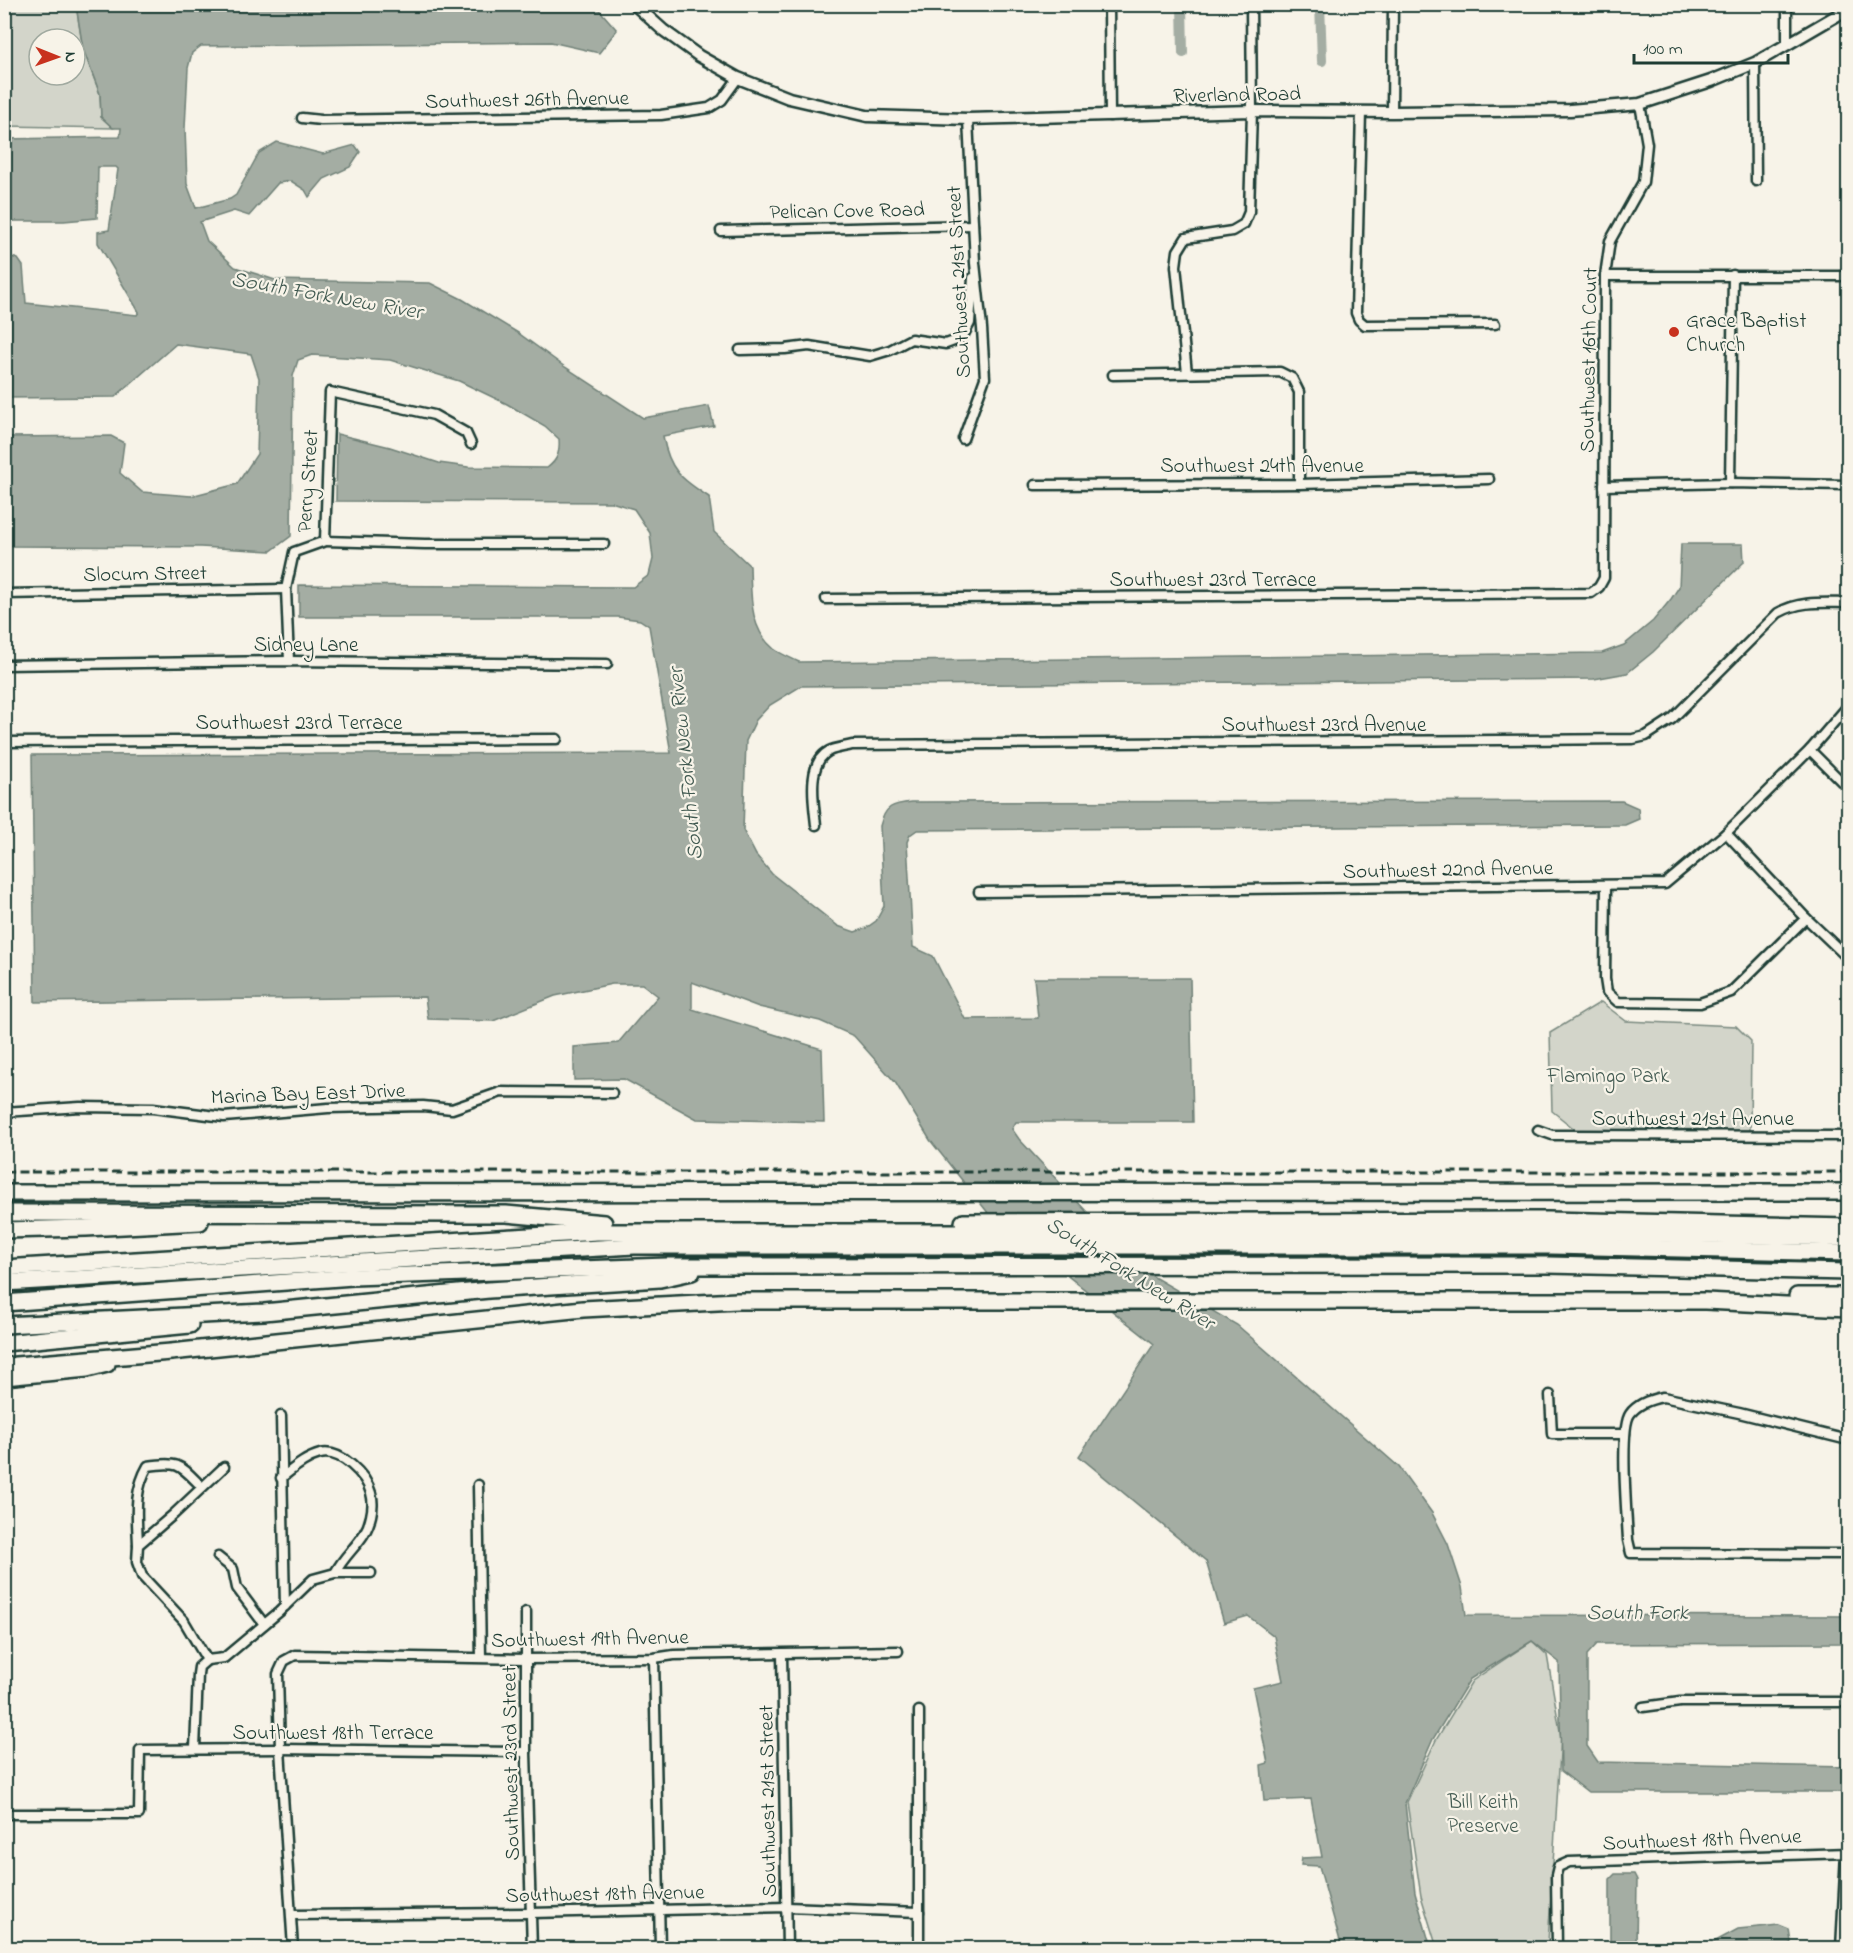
<svg xmlns="http://www.w3.org/2000/svg" width="1853" height="1953" viewBox="0 0 1853 1953" font-family="'Indie Flower',sans-serif">
	<style>
		.green { fill: #d3d5ca; stroke: #79897f; stroke-width: 1.5; fill-rule: evenodd }
		.water { fill: #a4ada3; stroke: #6f8077; stroke-width: 1.5 }
		.lines { fill: none; stroke-linecap: round; stroke-linejoin: round }
		.canal { stroke: #a4ada3; stroke-width: 10 }
		.street-casing { stroke: #1f3d34; stroke-width: 13 }
		.secondary-casing { stroke: #1f3d34; stroke-width: 15 }
		.highway-casing { stroke: #1f3d34; stroke-width: 20 }
		.street { stroke: #f7f3e8; stroke-width: 8 }
		.secondary { stroke: #f7f3e8; stroke-width: 10 }
		.highway { stroke: #f7f3e8; stroke-width: 15 }
		.rail { stroke: #1f3d34; stroke-width: 3; stroke-dasharray: 9 4.5; stroke-linecap: butt }
		.poi-dot { fill: #c8321e; stroke: #f7f3e8; stroke-width: 2 }
		.labels { text-anchor: middle; stroke-width: 4.5; stroke-linejoin: round; paint-order: stroke }
		.street-label { font-size: 21px; fill: #1f3d34; stroke: #f7f3e8 }
		.poi-label { font-size: 21px; fill: #1f3d34; stroke: #f7f3e8; text-anchor: start }
		.park-label { font-size: 21px; fill: #435b52; stroke: #f7f3e8 }
		.water-label { font-size: 22px; font-style: italic; fill: #405950; stroke: #f7f3e8 }
	</style>
	<rect width="100%" height="100%" fill="#f7f3e8"/>
	<filter id="ink" filterUnits="userSpaceOnUse"><feTurbulence type="fractalNoise" baseFrequency=".0167" numOctaves="2"/><feDisplacementMap in="SourceGraphic" scale="12" xChannelSelector="R" yChannelSelector="G"/><feConvolveMatrix kernelMatrix="1 2 1 2 8 2 1 2 1" color-interpolation-filters="sRGB"/></filter>
	<g filter="url(#ink)">
		<g class="green">
			<path d="M5,5H76L83,49L100,94L101,117L113,128L5,126ZM39,39H75V75H39Z"/>
			<polygon points="1601,1002 1626,1021 1736,1026 1751,1041 1750,1131 1577,1131 1552,1111 1550,1033"/>
			<polygon points="1532,1641 1547,1655 1561,1737 1548,1942 1519,1948 1437,1948 1421,1896 1407,1802 1436,1740 1472,1681"/>
		</g>
		<g class="water">
			<path d="M76,5H595L617,30L599,53L551,42L201,46L192,53L188,68L185,128L187,184L196,208L230,199L236,195L259,153L277,142L323,154L355,145L360,152L350,167L324,179L309,197L305,190L291,181L278,183L249,216L234,211L200,222L207,241L235,267L275,280L430,283L462,299L518,333L565,367L643,418L709,406L714,426L663,436C669,470 681,479 709,497L714,532L750,566C751,594 749,629 774,649C781,654 791,658 799,662L1602,653L1624,645L1653,621L1671,599L1679,587L1681,544H1743L1744,562L1653,652L1627,673L1594,679L801,686L770,705L756,720L746,741L743,830L756,855L772,874L838,926L855,932L866,928L876,921L884,906L880,826C885,806 892,804 912,802L1622,801L1638,808L1639,819L1625,825L917,830L910,835L907,842L913,947L933,956L965,1019L1038,1018L1034,978H1190L1193,1122H1016L1012,1129L1019,1139L1140,1269L1237,1325L1399,1467L1432,1513L1448,1544L1462,1587L1466,1615L1848,1616V1643L1597,1644L1587,1655V1746L1598,1762L1848,1767V1792H1588L1561,1771L1559,1662L1532,1641L1470,1679L1433,1739L1405,1803L1415,1893L1431,1948H1342L1319,1866L1301,1865L1302,1858L1322,1857L1311,1799L1264,1801L1261,1765L1268,1763L1253,1688L1283,1681L1274,1636L1248,1616L1224,1623L1206,1561L1079,1456L1154,1344L989,1214L930,1140L895,1082L854,1036L820,1021L759,1007L692,982V1009L822,1049L824,1122L697,1119L624,1079L574,1080V1047L618,1043L658,996L642,984H612L555,996L493,1021L428,1019L425,997L35,1002L32,755L671,753L649,626L640,620L618,617H299V585L633,587L649,575L653,559L650,533L634,509L611,502L336,501L337,434L390,447L439,463L468,467L547,468C558,460 560,452 559,439L545,426L507,404L459,381L390,360L312,355L298,360L293,376L291,536L271,551L200,547L5,546V437L111,436L124,443L120,473L142,492L191,496L237,484L257,454L259,378L251,354L176,344L115,397L5,398V255L18,259L23,266L26,303L137,315L139,312L98,243V232L109,230L118,169L116,167H98L97,218L64,221H5L4,139L120,137L121,128H113L101,117L100,94L83,49Z"/>
			<polygon points="1615,1874 1634,1874 1637,1880 1636,1948 1610,1948 1610,1879"/>
			<polygon points="1779,1925 1789,1929 1791,1942 1786,1948 1703,1948 1738,1929"/>
		</g>
		<g class="lines">
			<g class="canal">
				<polyline points="1182,4 1183,53"/>
				<polyline points="1320,4 1322,61"/>
			</g>
			<defs>
				<g id="street">
					<polyline points="1109,4 1110,116"/>
					<polyline points="1787,44 1787,4"/>
					<polyline points="1755,63 1756,181"/>
					<polyline points="1361,112 1356,313 1359,320 1365,325 1495,324"/>
					<polyline points="1392,112 1393,4"/>
					<polyline points="302,118 321,120 661,115 709,108 722,100 738,78"/>
					<polyline points="721,231 973,225"/>
					<polyline points="1605,276 1848,276"/>
					<polyline points="740,350 785,349 809,346 870,356 890,350 911,339 946,344 962,338 970,323 973,278"/>
					<polyline points="1187,373 1176,266 1178,251 1186,238 1232,231 1244,224 1249,212 1252,111 1251,4"/>
					<polyline points="1113,375 1280,372 1292,378 1299,392 1299,484"/>
					<polyline points="963,439 985,378 982,328 975,263 968,119"/>
					<polyline points="1730,483 1733,275"/>
					<polyline points="1035,485 1299,484 1489,479"/>
					<polyline points="1604,486 1730,483 1848,485"/>
					<polyline points="325,541 425,544 604,544"/>
					<polyline points="4,594 286,589"/>
					<polyline points="826,599 1591,593 1599,587 1604,578 1605,276 1610,241 1643,182 1647,144 1640,104"/>
					<polyline points="289,661 286,589 294,552 325,541 330,392 434,415 466,433 471,444"/>
					<polyline points="4,665 289,661 607,664"/>
					<polyline points="4,742 557,739"/>
					<polyline points="1810,750 1848,788"/>
					<path d="M816,825C814,804 806,763 829,751C835,748 845,747 852,745L1633,739L1646,736L1672,719L1778,613C1800,600 1824,603 1848,603"/>
					<polyline points="1726,833 1806,918 1848,958"/>
					<polyline points="1606,886 1605,979 1607,992 1618,1002 1700,1003 1731,992 1806,918"/>
					<polyline points="979,892 1665,884 1726,833 1810,750 1848,706"/>
					<polyline points="4,1112 80,1107 153,1108 224,1117 328,1108 423,1106 452,1109 501,1092 612,1093"/>
					<polyline points="1538,1130 1552,1135 1564,1135 1848,1136"/>
					<polyline points="1550,1395 1552,1434 1625,1434"/>
					<polyline points="281,1416 285,1606"/>
					<path d="M1848,1440L1739,1413L1663,1397C1652,1399 1638,1403 1630,1414C1619,1429 1627,1517 1628,1540L1631,1553L1848,1554"/>
					<polyline points="478,1485 481,1657"/>
					<path d="M138,1545C137,1515 133,1492 148,1466C180,1461 180,1465 202,1487"/>
					<polyline points="218,1557 233,1569 237,1588 264,1624"/>
					<polyline points="335,1573 371,1573"/>
					<polyline points="526,1612 526,1752 532,1948"/>
					<polyline points="782,1654 787,1948"/>
					<polyline points="654,1658 660,1948"/>
					<path d="M207,1660L224,1658L279,1612L313,1579L335,1573C347,1550 366,1541 371,1516C373,1508 373,1500 371,1493C366,1475 341,1449 320,1454C305,1458 293,1469 281,1478"/>
					<polyline points="1643,1707 1680,1702 1848,1702"/>
					<polyline points="195,1749 198,1674 199,1667 207,1660 184,1621 142,1576 137,1562 138,1545 174,1514 224,1467"/>
					<polyline points="4,1814 139,1814 140,1750 280,1749 526,1752"/>
					<polyline points="292,1915 531,1913 787,1907 919,1912"/>
					<polyline points="293,1948 280,1749 278,1674 284,1661 295,1655 525,1659 654,1658 674,1655 898,1651"/>
					<polyline points="919,1948 919,1711"/>
					<polyline points="1557,1948 1556,1875 1558,1867 1569,1862 1848,1853"/>
					<polyline points="1841,1948 1846,1853"/>
				</g>
				<polyline id="secondary" points="634,4 663,30 699,56 738,78 789,98 867,116 968,119 1252,111 1392,112 1570,110 1640,104 1711,81 1755,63 1848,9"/>
				<g id="highway">
					<polyline points="4,1193 1848,1192"/>
					<polyline points="4,1213 467,1214 506,1214 604,1223"/>
					<polyline points="963,1222 1548,1220 1848,1227"/>
					<polyline points="4,1230 86,1228 200,1222"/>
					<polyline points="4,1268 597,1232 1548,1232 1848,1238"/>
					<polyline points="4,1283 634,1246 1552,1246 1848,1253"/>
					<polyline points="1797,1296 1848,1296"/>
					<polyline points="4,1303 353,1277 667,1266 1548,1265 1848,1272"/>
					<polyline points="4,1325 264,1312 489,1290 660,1279 692,1272"/>
					<polyline points="4,1343 190,1325"/>
					<polyline points="4,1366 171,1352 583,1309 737,1301 1705,1301 1848,1308"/>
					<polyline points="4,1377 87,1369 107,1364"/>
				</g>
			</defs>
			<use href="#street" class="street-casing"/>
			<use href="#secondary" class="secondary-casing"/>
			<use href="#highway" class="highway-casing"/>
			<use href="#street" class="street"/>
			<use href="#secondary" class="secondary"/>
			<use href="#highway" class="highway"/>
			<polyline class="rail" points="4,1172 1848,1172"/>
		</g>
	</g>
	<circle class="poi-dot" cx="1674" cy="332" r="6"/>
	<g class="labels">
		<g class="street-label">
			<text transform="translate(1237 94) rotate(-1)" y="7">Riverland Road</text>
			<text transform="translate(527 99) rotate(-1)" y="7">Southwest 26th Avenue</text>
			<text transform="translate(847 210) rotate(-1)" y="7">Pelican Cove Road</text>
			<text transform="translate(958 282) rotate(-93)" y="7">Southwest 21st Street</text>
			<text transform="translate(1588 360) rotate(-89)" y="7">Southwest 16th Court</text>
			<text x="1262" y="472">Southwest 24th Avenue</text>
			<text transform="translate(307 481) rotate(-86)" y="7">Perry Street</text>
			<text transform="translate(145 573) rotate(-1)" y="7">Slocum Street</text>
			<text x="1213" y="586">Southwest 23rd Terrace</text>
			<text x="306" y="651">Sidney Lane</text>
			<text x="299" y="729">Southwest 23rd Terrace</text>
			<text x="1324" y="731">Southwest 23rd Avenue</text>
			<text transform="translate(1448 869) rotate(-1)" y="7">Southwest 22nd Avenue</text>
			<text transform="translate(308 1093) rotate(-2)" y="7">Marina Bay East Drive</text>
			<text x="1693" y="1125">Southwest 21st Avenue</text>
			<text transform="translate(590 1638) rotate(-1)" y="7">Southwest 19th Avenue</text>
			<text x="333" y="1739">Southwest 18th Terrace</text>
			<text transform="translate(510 1763) rotate(-91)" y="7">Southwest 23rd Street</text>
			<text transform="translate(767 1801) rotate(-91)" y="7">Southwest 21st Street</text>
			<text transform="translate(1702 1839) rotate(-2)" y="7">Southwest 18th Avenue</text>
			<text transform="translate(605 1893) rotate(-1)" y="7">Southwest 18th Avenue</text>
		</g>
		<g class="poi-label">
			<text x="1686" y="327">Grace Baptist<tspan x="1686" dy="24">Church</tspan></text>
		</g>
		<g class="park-label">
			<text x="1608" y="1082">Flamingo Park</text>
			<text x="1483" y="1808">Bill Keith<tspan x="1483" dy="24">Preserve</tspan></text>
		</g>
		<g class="water-label">
			<text transform="translate(327 294) rotate(10)" y="8">South Fork New River</text>
			<text transform="translate(684 764) rotate(-96)" y="8">South Fork New River</text>
			<text transform="translate(1131 1272) rotate(32)" y="8">South Fork New River</text>
			<text x="1637" y="1619">South Fork</text>
		</g>
	</g>
	<rect width="1853" height="1953" fill="none" stroke="#f7f3e8" stroke-width="24"/>
	<rect x="12" y="12" width="1829" height="1929" fill="none" stroke="#1f3d34" stroke-width="2" filter="url(#ink)"/>
	<g transform="translate(57 57) rotate(91)"><circle r="28" fill="#f7f3e8" stroke="#a1aaa0" stroke-width="1.5"/>
	<path d="M0-4.5L10 22L0 15L-10 22Z" fill="#c8321e"/>
	<text y="-9" font-size="16" font-weight="bold" text-anchor="middle" fill="#1f3d34">N</text>
	</g>
	<path d="M1634 54v9h154v-9" fill="none" stroke="#1f3d34" stroke-width="3"/>
	<text x="1643" y="54" font-size="18" fill="#1f3d34" stroke="#f7f3e8" stroke-width="4.5" paint-order="stroke">100 m</text>
</svg>
